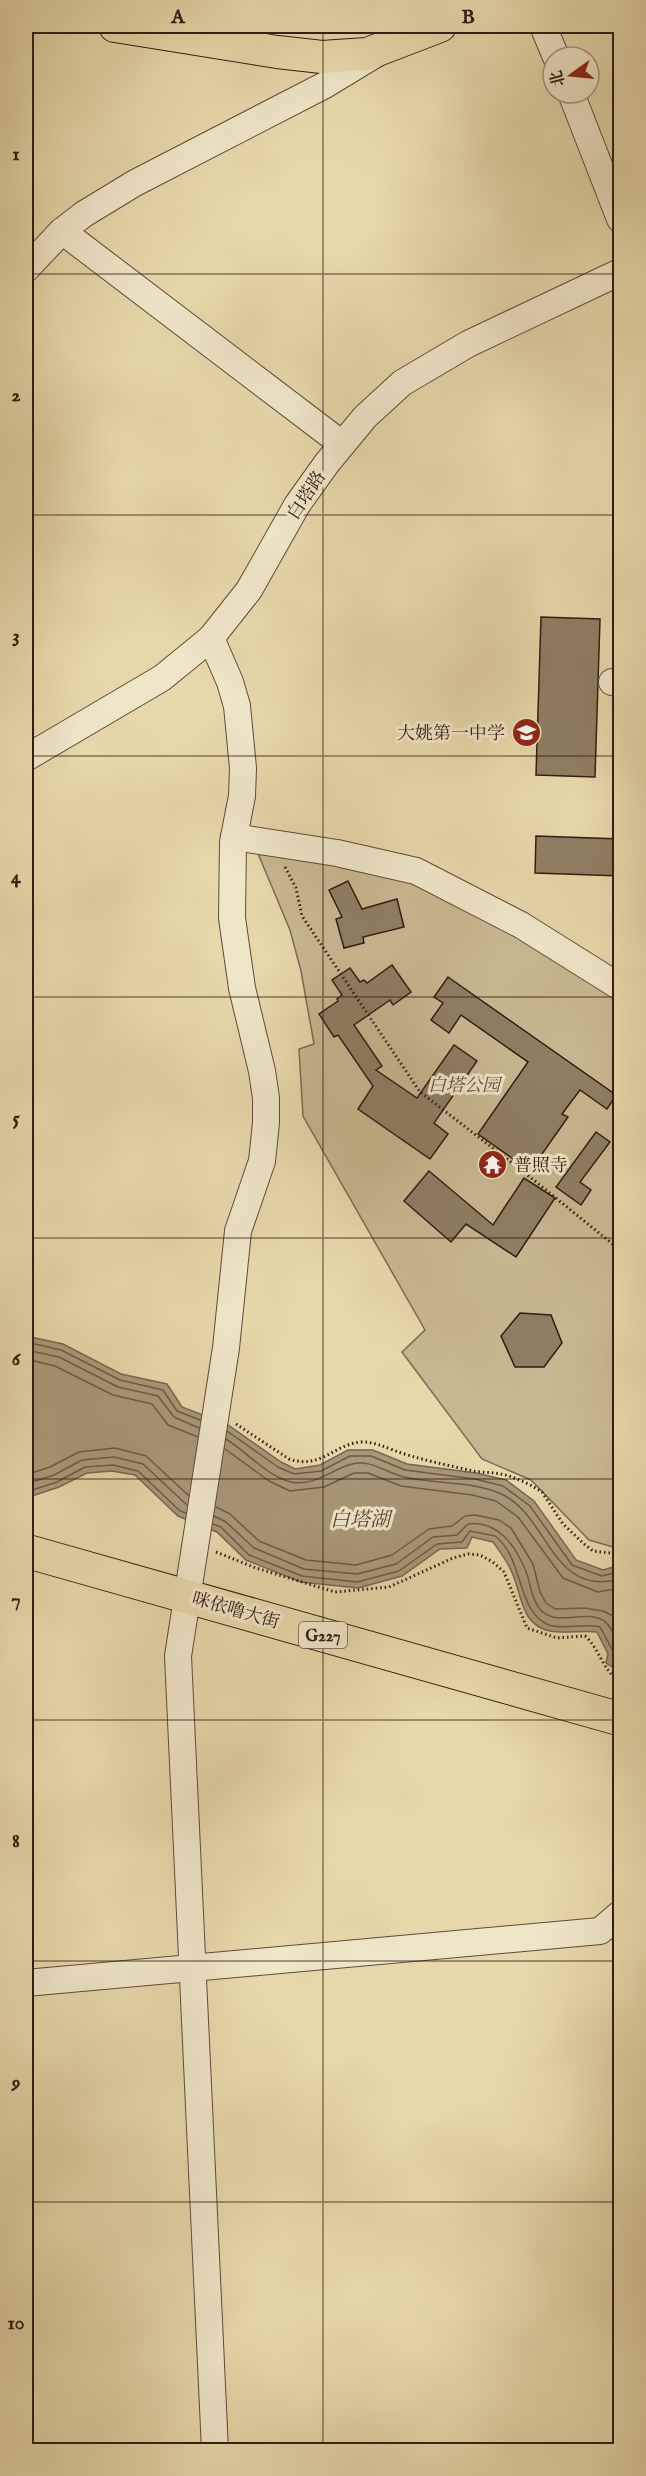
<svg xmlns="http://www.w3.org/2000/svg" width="646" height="2476" viewBox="0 0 646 2476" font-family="'IM FELL English','Noto Serif SC',serif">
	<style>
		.green { fill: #c7b891; stroke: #7b6a52; stroke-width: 1.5 }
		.water { fill: #a89877; stroke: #78664f; stroke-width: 1.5 }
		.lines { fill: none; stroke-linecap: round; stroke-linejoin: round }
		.shore { stroke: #6c5a45; stroke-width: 1.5 }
		.building { fill: #8e7e62; stroke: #2f1c13; stroke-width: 1.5 }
		.minor-casing { stroke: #5d4b39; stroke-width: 28 }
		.major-casing { stroke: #2f1c13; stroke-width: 34 }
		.highway-casing { stroke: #2f1c13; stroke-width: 35 }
		.path { stroke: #2f1c13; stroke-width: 3; stroke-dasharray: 1.5 3; stroke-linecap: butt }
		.minor { stroke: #efe6c8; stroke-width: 26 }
		.major { stroke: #e6d8ab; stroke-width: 32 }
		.highway { stroke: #e6d8ab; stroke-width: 33 }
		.grid { fill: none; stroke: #2f1c13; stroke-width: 1.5; stroke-opacity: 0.55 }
		.labels { text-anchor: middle; stroke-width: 6; stroke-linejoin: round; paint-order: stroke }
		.shield { fill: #efe6c8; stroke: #695949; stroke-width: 1.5 }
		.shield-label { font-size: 16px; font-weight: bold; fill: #2f1c13 }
		.street-label { font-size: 18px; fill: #2f1c13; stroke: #efe6c8 }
		.poi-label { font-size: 18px; fill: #2f1c13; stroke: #efe6c8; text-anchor: end }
		.park-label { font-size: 18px; font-style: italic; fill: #5d4b39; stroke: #efe6c8 }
		.water-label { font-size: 20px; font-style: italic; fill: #594736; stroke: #efe6c8 }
		.neatline { fill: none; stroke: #2f1c13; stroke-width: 2 }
		.grid-label { font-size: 20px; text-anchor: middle; font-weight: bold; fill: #2f1c13 }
	</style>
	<rect width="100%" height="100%" fill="#e6d8ab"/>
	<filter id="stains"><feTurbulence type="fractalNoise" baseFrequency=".00333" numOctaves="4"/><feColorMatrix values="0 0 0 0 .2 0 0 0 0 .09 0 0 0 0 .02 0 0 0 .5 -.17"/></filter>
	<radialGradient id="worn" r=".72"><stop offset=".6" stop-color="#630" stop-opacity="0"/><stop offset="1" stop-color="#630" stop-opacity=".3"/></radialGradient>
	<polygon class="green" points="272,846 401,871 620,993 620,1549 589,1540 531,1480 482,1459 402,1352 425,1330 303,1116 299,1049 314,1044 301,971 290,930 259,856"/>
	<path class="water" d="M26,1336L63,1344L121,1374L167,1384L182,1407L228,1425L281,1462L295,1469L320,1465L348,1450H373L407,1464L476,1473L506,1480L534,1501L576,1560L603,1570L620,1565V1672L606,1663L608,1654L597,1632C581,1630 565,1634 550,1631C521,1625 522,1596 513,1575C509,1563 500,1552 493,1542L472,1537L467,1548L440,1549L402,1576L358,1588L301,1582L246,1560L217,1532L178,1516L135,1475L112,1471L87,1473L59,1487L26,1498Z"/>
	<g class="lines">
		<g class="shore">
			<polyline points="26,1342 61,1350 120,1380 163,1390 177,1411 200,1420"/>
			<polyline points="26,1350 59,1357 118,1387 158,1396 174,1417 199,1428"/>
			<polyline points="26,1359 55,1366 113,1395 152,1404 168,1425 198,1437"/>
			<polyline points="227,1431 278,1467 294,1474 321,1471 350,1456 371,1456 405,1470 475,1479 503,1486 530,1506 572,1565 602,1576 620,1571"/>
			<path d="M226,1439C247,1452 267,1476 291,1482C314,1487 332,1469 352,1464C371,1459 386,1473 404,1477C435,1484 470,1481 499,1493C549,1513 550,1598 620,1579"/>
			<polyline points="225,1449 269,1481 290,1491 324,1487 354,1473 368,1473 401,1486 472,1495 496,1501 518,1517 563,1578 598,1592 620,1588"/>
			<polyline points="26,1475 50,1467 79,1452 115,1448 146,1456 189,1496"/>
			<polyline points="26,1484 54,1475 82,1460 114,1457 143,1464 187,1505"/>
			<polyline points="26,1492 57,1482 85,1467 113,1465 138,1471 180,1511 186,1513"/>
			<polyline points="216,1507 230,1514 259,1541 306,1560 356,1565 392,1555 429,1529 452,1526 465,1516 475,1515 499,1520 511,1528 533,1564 540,1592 546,1603 555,1609 584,1608 603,1611 613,1616 620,1629"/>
			<path d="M214,1516L226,1522L254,1548L304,1569L357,1574L396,1564L433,1537L457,1535L468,1524C497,1520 515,1545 525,1569C531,1582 530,1596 539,1608C555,1629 585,1608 604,1621C612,1626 617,1641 620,1649"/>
			<path d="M213,1524L221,1527L249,1555L302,1576L357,1582L399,1571L437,1544L462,1542L470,1531L495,1536C524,1557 516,1612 549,1625C564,1630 583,1623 600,1627L613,1651L614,1660L620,1665"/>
		</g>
	</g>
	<g class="building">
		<polygon points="541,617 600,619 595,777 536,775"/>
		<polygon points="536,836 621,839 621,876 535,873"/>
		<polygon points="348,881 362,909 397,899 404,927 363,937 364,943 344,948 336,919 342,917 329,890"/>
		<polygon points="392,965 411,992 393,1005 390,1000 354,1025 382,1066 376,1070 417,1098 454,1045 477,1061 434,1123 448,1134 430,1159 358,1109 373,1086 338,1035 334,1037 319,1014 338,1001 337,999 342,995 332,980 350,968 360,982 364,980 367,983"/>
		<polygon points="448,977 616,1095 607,1109 580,1090 562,1114 568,1117 530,1171 478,1134 528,1062 461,1015 449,1033 431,1020 443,1003 434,997"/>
		<polygon points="596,1132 610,1142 580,1182 591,1190 581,1205 556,1187"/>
		<polygon points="429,1171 493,1225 524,1178 555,1198 516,1257 466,1224 451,1242 404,1201"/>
		<polygon points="520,1313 551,1315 562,1343 544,1367 515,1367 501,1336"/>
	</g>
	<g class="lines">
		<defs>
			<g id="minor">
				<polyline points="543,26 556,57"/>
				<polyline points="571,93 620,219"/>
				<polyline points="62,231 342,444"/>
				<polyline points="26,269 62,231 84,214 135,183 325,85 376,54"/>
				<polyline points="211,638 230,682 237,706 243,768 242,796 233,842 232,918 242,988 262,1071 266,1098 266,1123 262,1161 238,1231 226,1348 178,1656 215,2450"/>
				<polyline points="612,682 620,683"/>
				<polyline points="26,758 162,678 211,638 249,590 297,505 327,463 365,417 402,383 468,344 620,272"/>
				<polyline points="234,837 337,853 416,871 521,925 620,987"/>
				<polyline points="26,1983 600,1931 620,1914"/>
			</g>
			<polyline id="major" points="115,26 277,52 322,57 367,54 440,26"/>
			<polyline id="highway" points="26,1551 620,1719"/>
		</defs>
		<use href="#minor" class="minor-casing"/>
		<use href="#major" class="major-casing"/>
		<use href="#highway" class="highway-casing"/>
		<g class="path">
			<polyline points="285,867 296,888 302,916 420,1092 520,1169 620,1250"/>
			<path d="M236,1424L289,1459C321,1470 335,1443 362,1442C374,1442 382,1446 393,1450C417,1459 447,1465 473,1471C485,1473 497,1472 509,1476C520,1480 532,1485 542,1492L563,1524L583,1543L593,1551L620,1554"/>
			<path d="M216,1552L256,1568L335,1592L389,1587L453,1558L468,1554L480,1555L493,1562L504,1572L527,1628L557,1638L585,1636C600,1649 603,1672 620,1681"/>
		</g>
		<use href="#minor" class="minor"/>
		<use href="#major" class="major"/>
		<use href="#highway" class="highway"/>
	</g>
	<path class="grid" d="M323,26V2450M26,274H620M26,515H620M26,756H620M26,997H620M26,1238H620M26,1479H620M26,1720H620M26,1961H620M26,2202H620"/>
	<defs>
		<symbol id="school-disc" viewBox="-11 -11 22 22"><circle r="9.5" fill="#8f2418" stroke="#efe6c8"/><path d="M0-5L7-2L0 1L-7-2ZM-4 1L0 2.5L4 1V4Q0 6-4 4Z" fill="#fff"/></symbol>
		<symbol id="temple-disc" viewBox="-11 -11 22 22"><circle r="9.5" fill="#8f2418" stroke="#efe6c8"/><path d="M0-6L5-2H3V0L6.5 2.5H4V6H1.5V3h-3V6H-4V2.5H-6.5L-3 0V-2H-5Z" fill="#fff"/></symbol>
	</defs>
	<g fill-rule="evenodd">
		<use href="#school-disc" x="510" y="716" width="33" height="33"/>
		<use href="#temple-disc" x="476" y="1148" width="33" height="33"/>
	</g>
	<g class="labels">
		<rect class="shield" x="299" y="1622" width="48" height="26" rx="4.5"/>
		<g class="shield-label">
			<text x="323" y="1641">G227</text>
		</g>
		<g class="street-label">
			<text transform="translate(306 495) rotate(-57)" y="6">白塔路</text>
			<text transform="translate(236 1610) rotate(16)" y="6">咪依噜大街</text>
		</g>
		<g class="poi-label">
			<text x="505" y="739">大姚第一中学</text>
			<text x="514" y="1171" text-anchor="start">普照寺</text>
		</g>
		<g class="park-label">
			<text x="464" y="1091">白塔公园</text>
		</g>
		<g class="water-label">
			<text x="360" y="1526">白塔湖</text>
		</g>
	</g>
	<rect width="646" height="2476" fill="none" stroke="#e6d8ab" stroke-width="66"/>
	<g transform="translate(571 75) rotate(255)"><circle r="28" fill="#efe6c8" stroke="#a29580" stroke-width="1.5"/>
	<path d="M0-4.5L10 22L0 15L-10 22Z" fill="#8f2418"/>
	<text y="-9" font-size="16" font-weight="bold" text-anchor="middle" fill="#2f1c13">北</text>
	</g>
	<rect x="33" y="33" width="580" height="2410" class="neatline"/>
	<g class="grid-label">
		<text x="178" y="23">A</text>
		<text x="468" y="23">B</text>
		<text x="16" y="160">1</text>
		<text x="16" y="401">2</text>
		<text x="16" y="642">3</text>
		<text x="16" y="883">4</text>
		<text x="16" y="1124">5</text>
		<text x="16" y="1365">6</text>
		<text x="16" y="1606">7</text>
		<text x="16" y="1847">8</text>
		<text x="16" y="2088">9</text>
		<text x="16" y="2329">10</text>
	</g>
	<rect width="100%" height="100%" filter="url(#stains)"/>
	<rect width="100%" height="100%" fill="url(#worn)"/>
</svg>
